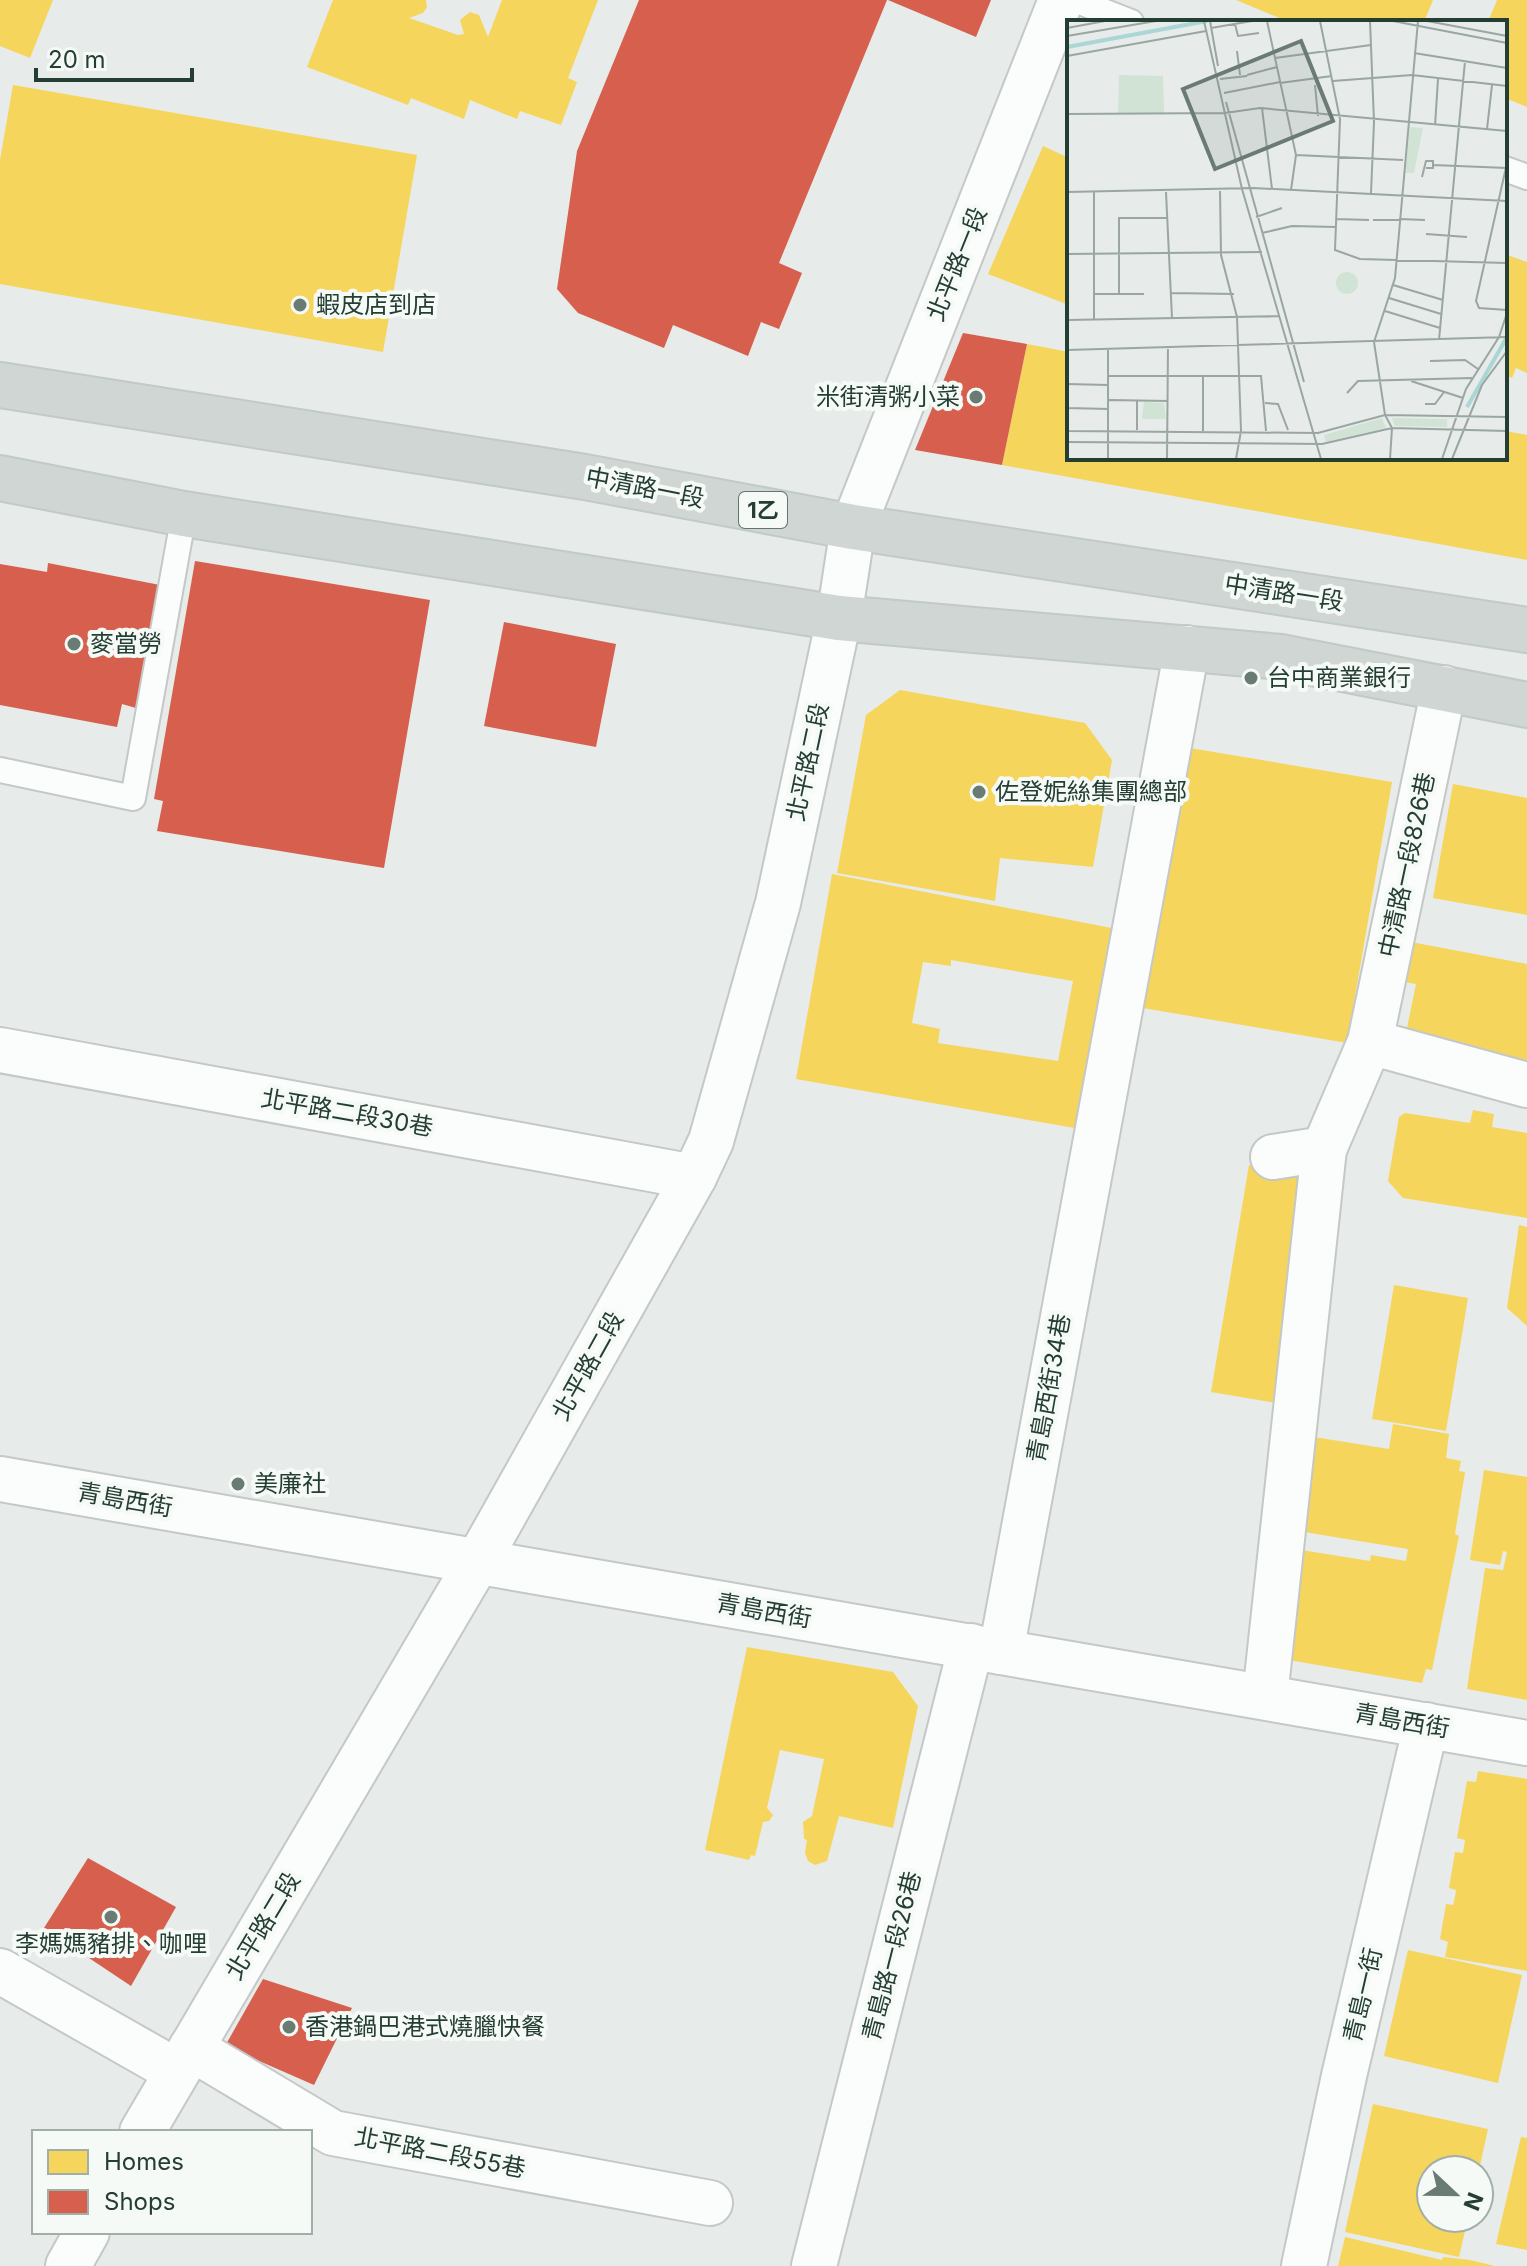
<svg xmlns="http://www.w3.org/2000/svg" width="1527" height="2266" viewBox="0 0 1527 2266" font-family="Inter,'Noto Sans TC',sans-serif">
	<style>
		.homes { fill: #f6d55c; fill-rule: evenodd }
		.shops { fill: #d6604d }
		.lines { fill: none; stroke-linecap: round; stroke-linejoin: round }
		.service-casing { stroke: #c4c8c6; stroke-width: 28 }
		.minor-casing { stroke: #c4c8c6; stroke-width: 48 }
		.primary-casing { stroke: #c2cac7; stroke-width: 48 }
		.service { stroke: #fbfcfc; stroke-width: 24 }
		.minor { stroke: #fbfcfc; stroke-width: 44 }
		.primary { stroke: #cfd6d3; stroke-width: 44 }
		.poi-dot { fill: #697b73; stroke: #f5faf7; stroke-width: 3 }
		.labels { text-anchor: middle; stroke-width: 8; stroke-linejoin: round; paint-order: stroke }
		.shield { fill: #f5faf7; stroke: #63766e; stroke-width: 2 }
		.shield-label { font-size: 22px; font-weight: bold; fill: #253e34 }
		.street-label { font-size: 24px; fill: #253e34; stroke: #f5faf7 }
		.poi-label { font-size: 24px; fill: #253e34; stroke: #f5faf7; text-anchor: start }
		.inset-river { fill: none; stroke: #abd6d6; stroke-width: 4 }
		.inset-road { fill: none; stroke: #99a6a1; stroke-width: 2 }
		.view { fill: #697b73; fill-opacity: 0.15; stroke: #697b73; stroke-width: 4 }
		.inset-edge { fill: none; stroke: #253e34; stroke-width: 4 }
	</style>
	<rect width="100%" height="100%" fill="#e7ebe9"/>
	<g class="homes">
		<polygon points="0,0 53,0 30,58 0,46"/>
		<polygon points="333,0 426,0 427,7 423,13 409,18 458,35 464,34 460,20 470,12 479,15 488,37 502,0 598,0 568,78 577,82 561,125 520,111 517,119 470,100 464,119 411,98 408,105 307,67"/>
		<polygon points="1236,0 1433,0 1424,22 1289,22"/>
		<polygon points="1497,0 1527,0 1527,107 1505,98 1505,22 1488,22"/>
		<polygon points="13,85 417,155 383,352 0,284 0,160"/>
		<polygon points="1043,146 1069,158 1069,305 988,274"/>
		<polygon points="1505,254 1527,262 1527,373 1516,368 1512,378 1505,375"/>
		<polygon points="1027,344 1069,352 1069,458 1505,458 1505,431 1527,435 1527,560 1002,465"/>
		<polygon points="900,690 1085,723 1112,760 1093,867 1000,858 995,901 837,873 866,715"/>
		<polygon points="1166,744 1392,782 1347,1043 1120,1004"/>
		<polygon points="1453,784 1527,798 1527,915 1433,898"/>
		<path d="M832,874L1122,930L1086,1130L796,1079ZM951,960L1073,981L1058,1061L938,1043L940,1029L912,1023L923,962L951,966Z"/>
		<polygon points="1374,935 1527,964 1527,1060 1405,1038 1416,984 1366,976"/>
		<polygon points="1473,1110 1494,1114 1492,1127 1527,1133 1527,1218 1403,1198 1388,1181 1399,1117 1405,1113 1470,1123"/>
		<polygon points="1249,1165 1326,1178 1288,1405 1211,1392"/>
		<polygon points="1519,1225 1527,1227 1527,1326 1507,1308"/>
		<polygon points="1394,1285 1468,1298 1446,1431 1372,1419"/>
		<polygon points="1393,1424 1449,1434 1446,1458 1461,1461 1459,1471 1465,1472 1455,1534 1459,1536 1432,1670 1426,1669 1422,1683 1277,1658 1295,1549 1370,1561 1371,1555 1406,1561 1408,1549 1298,1531 1314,1437 1389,1449"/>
		<polygon points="1484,1470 1527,1477 1527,1700 1467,1689 1485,1568 1503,1570 1507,1552 1503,1551 1500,1565 1470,1560"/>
		<polygon points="747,1647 893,1672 918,1706 893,1828 839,1816 827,1861 815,1865 808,1861 805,1853 807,1840 804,1839 803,1822 812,1816 824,1759 780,1750 767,1808 773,1815 769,1821 763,1822 755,1856 751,1855 749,1860 705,1850"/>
		<polygon points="1478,1771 1527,1779 1527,1971 1445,1957 1448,1942 1440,1939 1446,1904 1453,1905 1455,1897 1456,1890 1449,1888 1455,1852 1463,1853 1465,1840 1457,1838 1467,1781 1476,1782"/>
		<polygon points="1408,1950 1522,1975 1498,2083 1384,2056"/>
		<polygon points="1373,2104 1488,2129 1479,2170 1431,2170 1431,2218 1468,2218 1459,2257 1345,2232"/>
		<polygon points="1521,2137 1527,2138 1527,2250 1496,2244"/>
		<polygon points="1345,2237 1442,2260 1443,2257 1470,2260 1495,2266 1338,2266"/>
	</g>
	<g class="shops">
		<polygon points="639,0 887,0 779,263 802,273 779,329 761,322 748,356 673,325 664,348 578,313 557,289 577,151"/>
		<polygon points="888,0 991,0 976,37"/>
		<polygon points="963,333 1027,344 1002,465 915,450"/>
		<polygon points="195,561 430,600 384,868 157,831 163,801 154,799"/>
		<polygon points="48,563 160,585 136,708 122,704 117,727 0,705 0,564 47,572"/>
		<polygon points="504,622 616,644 596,747 484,726"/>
		<polygon points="88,1858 176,1907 131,1986 44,1928"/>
		<polygon points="263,1979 352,2008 314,2085 225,2046"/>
	</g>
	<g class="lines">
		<defs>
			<g id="service">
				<polyline points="1075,0 1131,22"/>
				<polyline points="1505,169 1527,177"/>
				<polyline points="0,770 133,798 184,514"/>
			</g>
			<g id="minor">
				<polyline points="1370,1042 1527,1085"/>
				<polyline points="0,1050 694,1177"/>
				<polyline points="1273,1157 1324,1149 1370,1042 1444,688"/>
				<polyline points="0,1479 1527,1743"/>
				<polyline points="1001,1652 1187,648"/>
				<polyline points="1265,1697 1324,1149"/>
				<polyline points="0,1971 176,2071"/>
				<polyline points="191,2048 333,2133 710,2203"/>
				<polyline points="142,2132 478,1561 694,1177 711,1141 778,903 839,618 853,527 1061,0"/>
				<polyline points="68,2266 87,2232"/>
				<polyline points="814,2266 971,1646"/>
				<polyline points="1304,2266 1344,2076 1426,1725"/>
			</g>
			<g id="primary">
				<polyline points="0,385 585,477 853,527 1527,630"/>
				<polyline points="0,478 184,514 839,618 1281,657 1527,705"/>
			</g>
		</defs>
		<use href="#service" class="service-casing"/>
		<use href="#minor" class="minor-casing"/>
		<use href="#primary" class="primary-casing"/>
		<use href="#service" class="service"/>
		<use href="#minor" class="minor"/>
		<use href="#primary" class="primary"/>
	</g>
	<g class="poi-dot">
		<circle cx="300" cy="305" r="8"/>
		<circle cx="976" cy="397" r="8"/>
		<circle cx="74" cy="644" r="8"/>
		<circle cx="1251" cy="678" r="8"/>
		<circle cx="979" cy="792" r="8"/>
		<circle cx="238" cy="1484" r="8"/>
		<circle cx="111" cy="1917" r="8"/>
		<circle cx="289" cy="2027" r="8"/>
	</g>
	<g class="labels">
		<rect class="shield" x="739" y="492" width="48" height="36" rx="6"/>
		<g class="shield-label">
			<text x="763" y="518">1乙</text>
		</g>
		<g class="street-label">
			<text transform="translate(957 264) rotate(-68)" y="8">北平路一段</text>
			<text transform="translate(645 488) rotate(11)" y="8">中清路一段</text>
			<text transform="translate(1284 593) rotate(9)" y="8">中清路一段</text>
			<text transform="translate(808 762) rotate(-78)" y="8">北平路二段</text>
			<text transform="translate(1407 865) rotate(-78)" y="8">中清路一段826巷</text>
			<text transform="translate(347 1113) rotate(10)" y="8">北平路二段30巷</text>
			<text transform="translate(588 1366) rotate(-61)" y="8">北平路二段</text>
			<text transform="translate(1049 1388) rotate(-80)" y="8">青島西街34巷</text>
			<text transform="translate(125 1500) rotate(10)" y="8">青島西街</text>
			<text transform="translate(764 1611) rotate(10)" y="8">青島西街</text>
			<text transform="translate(1402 1721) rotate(10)" y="8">青島西街</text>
			<text transform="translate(263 1926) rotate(-59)" y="8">北平路二段</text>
			<text transform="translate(892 1956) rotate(-76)" y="8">青島路一段26巷</text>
			<text transform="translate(1363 1995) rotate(-77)" y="8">青島一街</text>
			<text transform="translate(440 2153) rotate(11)" y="8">北平路二段55巷</text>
		</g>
		<g class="poi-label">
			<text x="316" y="313">蝦皮店到店</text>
			<text x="960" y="405" text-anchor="end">米街清粥小菜</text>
			<text x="90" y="652">麥當勞</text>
			<text x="1267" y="686">台中商業銀行</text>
			<text x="995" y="800">佐登妮絲集團總部</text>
			<text x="254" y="1492">美廉社</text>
			<text x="111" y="1952" text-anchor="middle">李媽媽豬排、咖哩</text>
			<text x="305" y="2035">香港鍋巴港式燒臘快餐</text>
		</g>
	</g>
	<g transform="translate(1067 20)">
		<rect width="440" height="440" fill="#e7ebe9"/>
		<path d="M52,55L96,56L97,94L51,93ZM343,107L356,108L347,153H338ZM269 263a11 11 0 1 1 22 0a11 11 0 1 1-22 0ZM97,383L99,399H75L77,382ZM315,398L319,408L259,422L257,415ZM325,398L380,399V407L328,406Z" fill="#d1e3d4"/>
		<path class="inset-river" d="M0,27L140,1M400,387L440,317"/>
		<path class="inset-road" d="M137,1L175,169L254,439M143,1L151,46M200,1L229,135L224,170M253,1L273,99L268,230L293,239L440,243M303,1L307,102L304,173M326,1L440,23M360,1L440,16M168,4L171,16L192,13M0,8L38,1M144,8L185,1M0,16L89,1M170,31L173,55M347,33L440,48M0,36L139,11M208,38L304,25M180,55L210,47M153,59L180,56M266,61L345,55L440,66M213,63L265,56M248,65L251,96M157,73L213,62M159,82L237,362M195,88L205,169M0,94L158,93L193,88L440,111M368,106L371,59M420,109L425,65M229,135L336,140M440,143L409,281L412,288L440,290M366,145L440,148M355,157L359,141H366V148H359M0,164L1,330M153,171L154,235L170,297L174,411L169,439M0,172L186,168L440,181M27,172V300M99,172L105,298M189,197L215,188M269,199L302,200M332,199L358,200M306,200H332M195,213L225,206L269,207M359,214L400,217M0,234L195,232M326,265L376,280M104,273L167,274M27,274H77M52,274V198H101M322,278L374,294M318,291L373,308M1,300L212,296M372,320L398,41M0,330L440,317M363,341L398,340L411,349M41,356H194L199,411M136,356V411M344,361L396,378M0,364L41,365M280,373L291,361L405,358M42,380L101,381M70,380V410M198,383L211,384L221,410M358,384H368L377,372M0,388L42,389M0,411L251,413L318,395L440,397M1,411V364M0,422L255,424L325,408L440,411M41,439V329M100,439L101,326M323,439L325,408L318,395L307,322L328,258L351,1M375,439L399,369L432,317L440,293M385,439L415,365L440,331"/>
		<path class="view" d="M234,21L266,101L148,149L116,69Z"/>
		<rect width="440" height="440" class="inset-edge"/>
	</g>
	<rect x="32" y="2130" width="280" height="104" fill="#f5faf7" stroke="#a2afa9" stroke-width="2"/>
	<rect x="48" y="2150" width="40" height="24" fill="#f6d55c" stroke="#a2afa9" stroke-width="2"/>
	<text x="104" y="2170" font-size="24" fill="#253e34">Homes</text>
	<rect x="48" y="2190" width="40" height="24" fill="#d6604d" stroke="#a2afa9" stroke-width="2"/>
	<text x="104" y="2210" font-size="24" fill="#253e34">Shops</text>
	<g transform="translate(1455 2194) rotate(112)"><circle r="38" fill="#f5faf7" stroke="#a2afa9" stroke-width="2"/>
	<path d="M0-6L14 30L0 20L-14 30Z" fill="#697b73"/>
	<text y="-12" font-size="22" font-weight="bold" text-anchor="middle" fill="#253e34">N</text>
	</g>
	<path d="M36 68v12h156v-12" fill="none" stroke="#253e34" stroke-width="4"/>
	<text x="48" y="68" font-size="24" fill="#253e34" stroke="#f5faf7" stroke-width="6" paint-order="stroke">20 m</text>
</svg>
